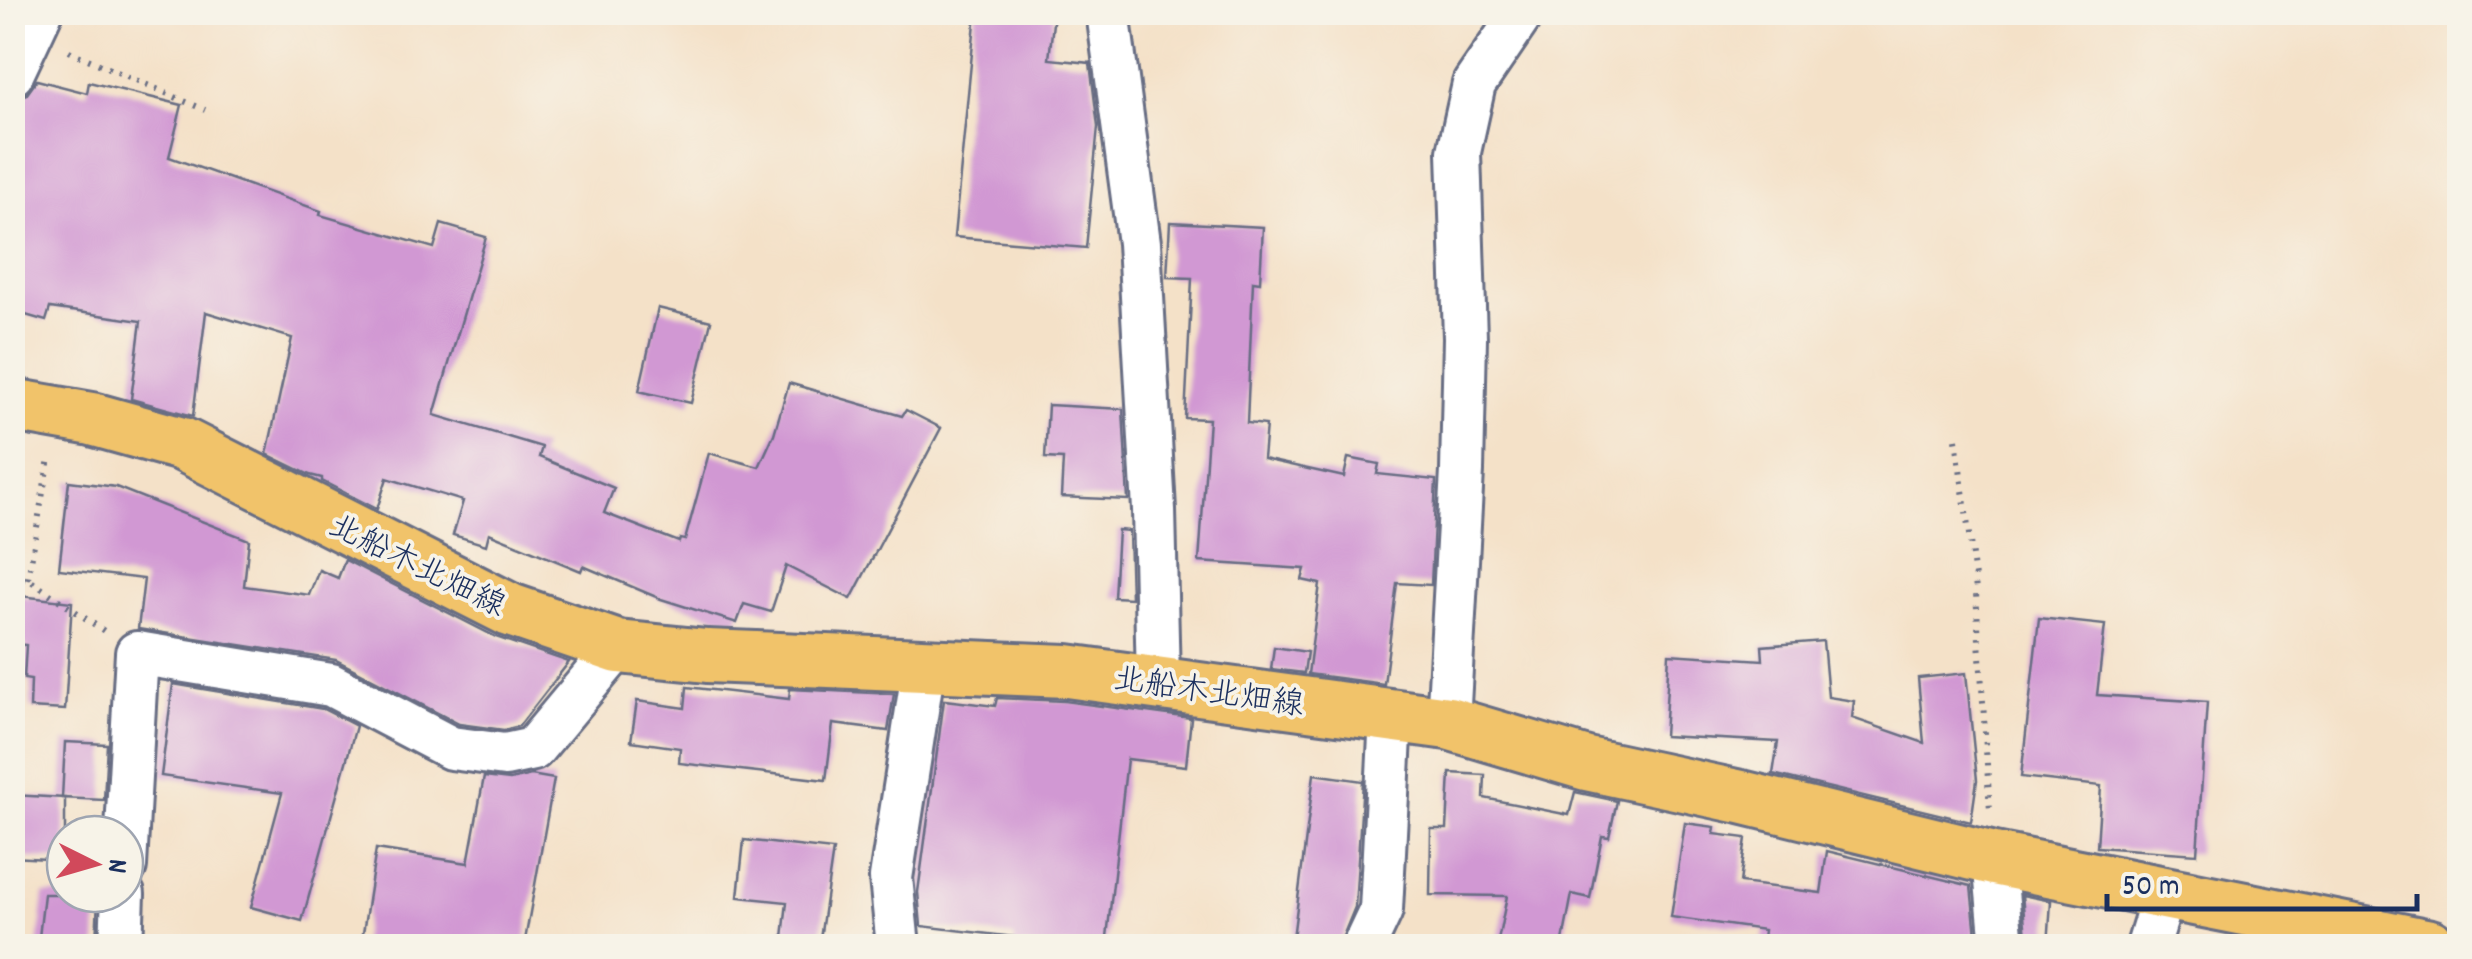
<svg xmlns="http://www.w3.org/2000/svg" width="2472" height="959" viewBox="0 0 2472 959" font-family="Dekko,'Klee One',sans-serif">
	<style>
		.building { fill: #d198d3 }
		.lines { fill: none; stroke-linecap: round; stroke-linejoin: round }
		.minor-casing { stroke: #676d83; stroke-width: 48 }
		.major-casing { stroke: #676d83; stroke-width: 58 }
		.path { stroke: #676d83; stroke-width: 6; stroke-dasharray: 2.5 8; stroke-linecap: butt }
		.minor { stroke: #fff; stroke-width: 42 }
		.major { stroke: #f1c36a; stroke-width: 52 }
		.labels { text-anchor: middle; stroke-width: 8; stroke-linejoin: round; paint-order: stroke }
		.street-label { font-size: 32px; fill: #1b2f5e; stroke: #f7f3e8 }
	</style>
	<rect width="100%" height="100%" fill="#f7f3e8"/>
	<filter id="ink" filterUnits="userSpaceOnUse"><feTurbulence type="fractalNoise" baseFrequency=".01" numOctaves="2"/><feDisplacementMap in="SourceGraphic" scale="20" xChannelSelector="R" yChannelSelector="G"/><feConvolveMatrix kernelMatrix="1 2 1 2 8 2 1 2 1" color-interpolation-filters="sRGB"/></filter>
	<filter id="wash" filterUnits="userSpaceOnUse"><feTurbulence type="fractalNoise" baseFrequency=".0048" numOctaves="4" result="noise"/><feDisplacementMap in="SourceGraphic" scale="40" xChannelSelector="R" yChannelSelector="G"/><feGaussianBlur stdDeviation="2.25" result="paint"/><feColorMatrix in="noise" values="0 0 0 0 0 0 0 0 0 0 0 0 0 0 0 0 0 1.4 0 .05"/><feComposite in="paint" operator="in"/></filter>
	<g filter="url(#wash)">
		<rect width="100%" height="100%" fill="#f4e1c8"/>
		<g id="blocks">
			<g class="building">
				<polygon points="976,12 1054,14 1049,59 1090,63 1098,127 1086,248 954,237"/>
				<polygon points="37,80 87,93 89,82 182,105 169,157 321,211 320,215 434,248 441,224 486,237 434,415 542,447 539,457 614,488 604,513 679,542 680,539 685,540 709,453 759,467 774,434 789,383 902,416 906,410 941,428 851,599 786,566 771,612 744,604 737,623 661,599 583,566 581,571 489,533 486,545 453,535 463,501 387,478 377,509 322,481 322,478 310,475 267,454 292,338 206,312 193,416 131,399 141,321 50,308 46,321 12,311 12,99 27,94"/>
				<polygon points="1170,222 1263,227 1260,282 1253,281 1247,423 1266,425 1263,459 1344,477 1348,458 1379,464 1377,474 1436,480 1431,585 1397,583 1384,684 1308,674 1320,584 1302,580 1305,569 1199,562 1209,419 1185,418 1192,278 1167,277"/>
				<polygon points="658,308 711,321 691,403 639,391"/>
				<polygon points="1048,405 1123,409 1128,500 1061,497 1063,459 1045,458"/>
				<polygon points="69,481 116,487 249,540 244,586 309,595 319,570 338,578 345,560 496,637 569,662 519,726 504,730 459,724 336,660 138,629 144,579 59,569"/>
				<polygon points="1118,530 1129,531 1131,598 1114,597"/>
				<polygon points="12,595 72,602 65,710 30,708 31,680 24,679 26,645 12,643"/>
				<polygon points="2039,618 2105,625 2097,695 2207,702 2197,854 2097,847 2101,786 2021,777"/>
				<polygon points="1823,641 1828,697 1854,701 1852,718 1924,743 1918,678 1966,673 1977,780 1971,822 1773,774 1778,742 1664,736 1669,654 1763,660 1762,646"/>
				<polygon points="1274,647 1307,652 1304,673 1271,669"/>
				<polygon points="173,684 323,709 356,726 302,921 251,907 282,793 161,776"/>
				<polygon points="687,687 789,699 790,689 894,694 888,731 833,724 826,780 679,763 680,748 631,741 637,701 685,708"/>
				<polygon points="997,698 1064,701 1191,718 1186,766 1127,759 1106,946 1014,946 1015,937 921,926 918,892 944,700 995,706"/>
				<polygon points="65,742 107,744 104,800 62,798"/>
				<polygon points="1450,773 1485,775 1484,798 1569,815 1575,792 1617,801 1609,837 1602,836 1590,898 1572,894 1562,946 1497,946 1507,896 1430,895 1431,829 1447,829"/>
				<polygon points="1314,774 1363,781 1355,907 1339,946 1292,946"/>
				<polygon points="531,775 554,779 524,946 361,946 376,849 468,863 484,777 510,780"/>
				<polygon points="12,795 65,798 65,860 12,857"/>
				<polygon points="1685,823 1715,827 1714,834 1746,838 1740,883 1821,893 1827,851 1971,886 1977,946 1762,946 1764,930 1671,917"/>
				<polygon points="744,840 833,850 819,946 782,946 787,902 738,897"/>
				<polygon points="44,894 98,894 96,946 38,946"/>
				<polygon points="2022,895 2051,901 2048,946 2027,946"/>
			</g>
		</g>
	</g>
	<g filter="url(#ink)">
		<use href="#blocks" fill-opacity="0" stroke="#676d83" stroke-width="2.5"/>
		<g class="lines">
			<defs>
				<g id="minor">
					<polyline points="1108,12 1139,243 1154,510 1158,682"/>
					<polyline points="12,74 41,12"/>
					<polyline points="1448,723 1462,471 1465,338 1459,152 1474,84 1523,12"/>
					<polyline points="1994,859 2002,946"/>
					<polyline points="125,866 137,653 331,685 451,748 505,755 533,749 618,647"/>
					<polyline points="121,946 123,894"/>
					<polyline points="898,946 891,878 924,665"/>
					<polyline points="1364,946 1381,910 1391,717"/>
					<polyline points="2148,946 2165,891"/>
				</g>
				<polyline id="major" points="12,405 92,419 182,444 510,610 618,647 707,656 1067,671 1448,723 1587,764 1741,797 1994,859 2430,946"/>
			</defs>
			<use href="#minor" class="minor-casing"/>
			<use href="#major" class="major-casing"/>
			<g class="path">
				<polyline points="69,51 205,110"/>
				<polyline points="1956,439 1975,578 1990,811"/>
				<polyline points="12,578 28,579 107,633"/>
				<polyline points="28,579 49,458"/>
			</g>
			<use href="#minor" class="minor"/>
			<use href="#major" class="major"/>
		</g>
	</g>
	<g class="labels">
		<g class="street-label">
			<text transform="translate(418 564) rotate(26)" y="11">北船木北畑線</text>
			<text transform="translate(1209 690) rotate(8)" y="11">北船木北畑線</text>
		</g>
	</g>
	<rect width="2472" height="959" fill="none" stroke="#f7f3e8" stroke-width="50"/>
	<g transform="translate(95 864) rotate(95)"><circle r="48" fill="#f7f3e8" stroke="#9fa5b1" stroke-width="2.5"/>
	<path d="M0-8L18 38L0 25L-18 38Z" fill="#d1495b"/>
	<text y="-15" font-size="28" font-weight="bold" text-anchor="middle" fill="#1b2f5e">N</text>
	</g>
	<path d="M2107 894v15h310v-15" fill="none" stroke="#1b2f5e" stroke-width="5"/>
	<text x="2122" y="894" font-size="30" fill="#1b2f5e" stroke="#f7f3e8" stroke-width="8" paint-order="stroke">50 m</text>
</svg>
